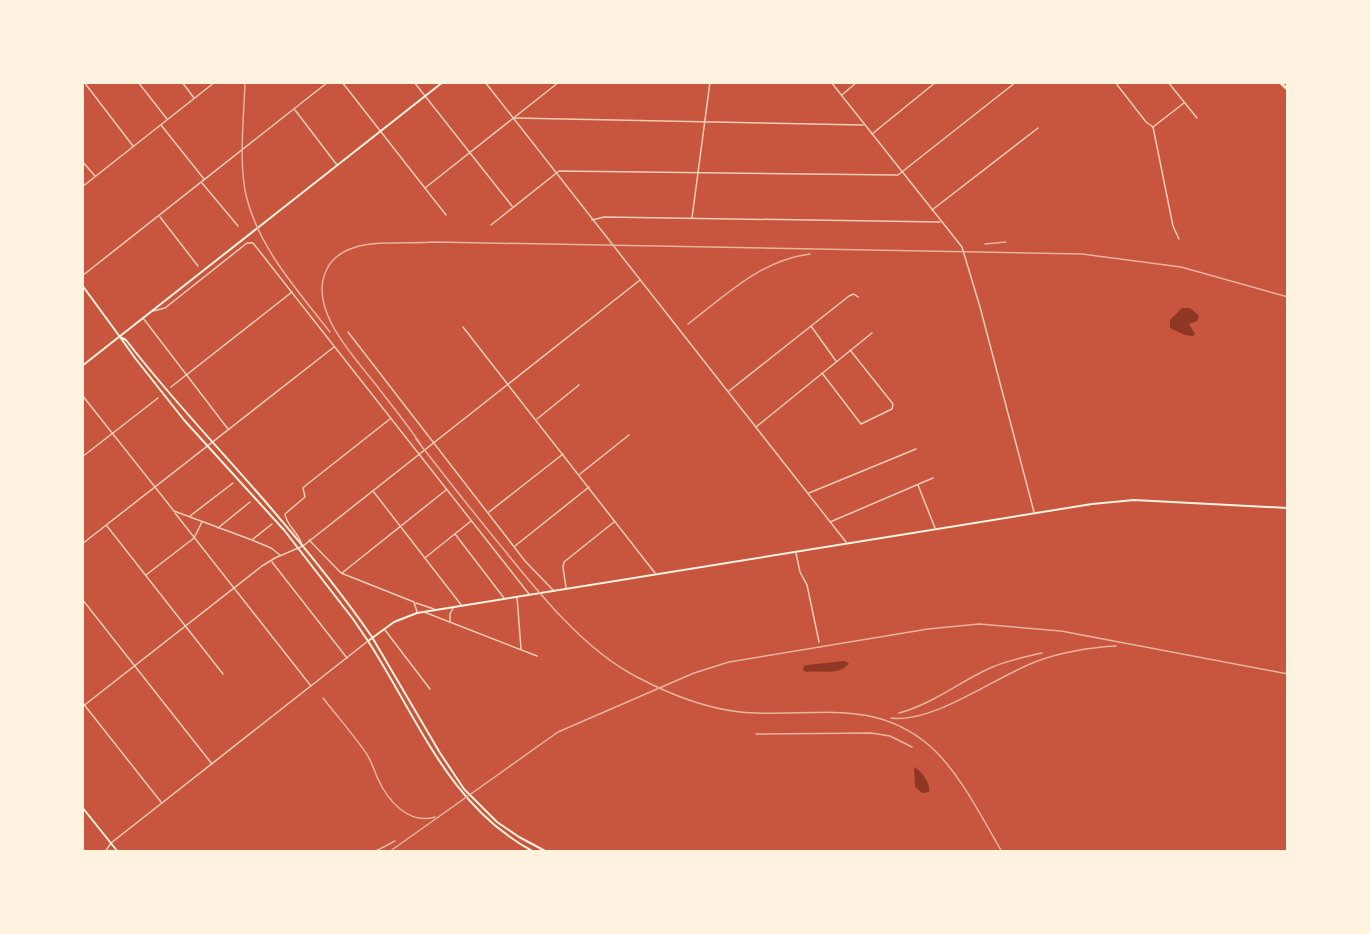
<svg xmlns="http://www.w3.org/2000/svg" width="1370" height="934" viewBox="0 0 1370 934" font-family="'Roboto Condensed',sans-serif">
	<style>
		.water { fill: #8f3625 }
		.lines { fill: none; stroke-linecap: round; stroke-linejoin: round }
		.minor { stroke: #f1ccb7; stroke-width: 1.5 }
		.secondary { stroke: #fff3e0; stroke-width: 2 }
		.primary { stroke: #fff3e0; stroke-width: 2 }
		.motorway { stroke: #fff3e0; stroke-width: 3 }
		.rail { stroke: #e9b49f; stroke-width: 1.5 }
	</style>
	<rect width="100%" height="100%" fill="#c8553d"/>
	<g class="water">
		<polygon points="1182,308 1190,308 1199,316 1197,321 1189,324 1195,334 1193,336 1185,335 1170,328 1170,320"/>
		<path d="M844,661L849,663C841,676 819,670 806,672L803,670L804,666L808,665Z"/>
		<path d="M914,767C921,771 931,783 929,792L922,793L915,787Z"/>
	</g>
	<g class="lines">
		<g class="minor">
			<polyline points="84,82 133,146"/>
			<polyline points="138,82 167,119"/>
			<polyline points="182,82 194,98"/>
			<polyline points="342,82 446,215"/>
			<polyline points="414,82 512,206"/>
			<polyline points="485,82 846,542"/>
			<polyline points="831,82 962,247 980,307 1034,512"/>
			<polyline points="1115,82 1146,122 1153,127 1184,103"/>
			<polyline points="1168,82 1197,118"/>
			<polyline points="842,95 857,82"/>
			<polyline points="295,110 337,165"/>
			<polyline points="514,118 863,125"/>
			<polyline points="161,125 204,179"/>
			<polyline points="1153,127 1173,226 1179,239"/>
			<polyline points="872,134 936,82"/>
			<polyline points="82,161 95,176"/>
			<polyline points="202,183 238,226"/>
			<polyline points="82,187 215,82"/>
			<polyline points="425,188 559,82"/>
			<polyline points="932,210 1038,128"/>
			<polyline points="160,217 198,266"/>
			<polyline points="692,218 710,82"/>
			<polyline points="592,220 604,217 940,222"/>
			<polyline points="491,225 559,171 898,175 1016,82"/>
			<polyline points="82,276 328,82"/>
			<polyline points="153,311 165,308 247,243 253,243 529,594"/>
			<polyline points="143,318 228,429"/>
			<polyline points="811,326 836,361"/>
			<polyline points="463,327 655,573"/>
			<polyline points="348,332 525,561 553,590"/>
			<polyline points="822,373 861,424 892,409 893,404 850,350"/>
			<polyline points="171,387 292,292"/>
			<polyline points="729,391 849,296 854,294 858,297"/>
			<polyline points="82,395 174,511 252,540 271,548 280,555"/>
			<polyline points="537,419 579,385"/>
			<polyline points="756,427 872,333"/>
			<polyline points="82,457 158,398"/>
			<polyline points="580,474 629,435"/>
			<polyline points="918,485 935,528"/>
			<polyline points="373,491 462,606"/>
			<polyline points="809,493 916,449"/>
			<polyline points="489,512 563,454"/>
			<polyline points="175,513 311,686"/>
			<polyline points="190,516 233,483"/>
			<polyline points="830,522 933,478"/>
			<polyline points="107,526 223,674"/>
			<polyline points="218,528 250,502"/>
			<polyline points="455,534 504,598"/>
			<polyline points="253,539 272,524"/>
			<polyline points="309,540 341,573 414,602 417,612"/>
			<polyline points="82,544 334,347"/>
			<path d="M302,545C299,533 286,525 285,514L305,497L303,488L305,486L390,419"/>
			<polyline points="515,546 589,487"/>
			<polyline points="796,553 800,572 807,585 819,642"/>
			<polyline points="426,557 471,521"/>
			<polyline points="272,562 347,658"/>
			<polyline points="342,573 446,490"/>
			<polyline points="146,575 194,538 202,522"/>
			<polyline points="566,588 563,567 564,562 614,522"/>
			<polyline points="517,597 521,649"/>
			<polyline points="82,599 212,764"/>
			<polyline points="416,603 434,609"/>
			<polyline points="424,612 537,656"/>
			<polyline points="450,622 450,614 453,608"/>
			<polyline points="385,630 430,689"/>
			<polyline points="82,702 161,802"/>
			<polyline points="82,707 262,566 275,558 303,546 640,280"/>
			<polyline points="105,852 111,843 368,641"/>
		</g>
		<g class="secondary">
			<polyline points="82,285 120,337"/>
			<polyline points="372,637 440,753 464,789 497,822 519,837 547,852"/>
			<path d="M368,641C418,718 448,806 534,852"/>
			<polyline points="82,807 118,852"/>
		</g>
		<g class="primary">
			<polyline points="120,337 135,358 184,420 284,530 353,619 368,641 394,622 417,613 1092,504 1134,500 1288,508"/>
			<path d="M120,337L126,340C171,399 222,451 270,507C306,549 341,592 372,637"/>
			<polyline points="82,366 443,82"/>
		</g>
		<polyline class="motorway" points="1280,82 1288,90"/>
		<g class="rail">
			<path d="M245,82C244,117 238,166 247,199C260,249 298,291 330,332"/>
			<polyline points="985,244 1006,242"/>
			<path d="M688,324C726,295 761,260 810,254"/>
			<path d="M416,439C444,475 472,511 501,546C538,592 584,650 637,677C669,694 704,708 740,712C809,719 872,695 931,747C960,773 982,818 1002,852"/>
			<path d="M421,445C408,425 392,406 377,386C355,358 308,310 326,271C331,259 341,252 353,248C375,240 411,244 435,242L1082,254L1181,267L1288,297"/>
			<path d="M323,698C337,716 353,734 366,753C372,762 374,770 378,779C388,801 409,825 435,817"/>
			<path d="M899,713C932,704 958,683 988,669C1005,661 1024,657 1042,653"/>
			<path d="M891,718C933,724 995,677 1035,662C1057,653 1092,647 1116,646"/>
			<polyline points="756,734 871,733 890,736 912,747"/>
			<polyline points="374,852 395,841"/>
			<polyline points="389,852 558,732 694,673 729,662 928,629 979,624 1061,631 1288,674"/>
		</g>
	</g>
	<rect width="1370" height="934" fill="none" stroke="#fff3e0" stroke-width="168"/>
</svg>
